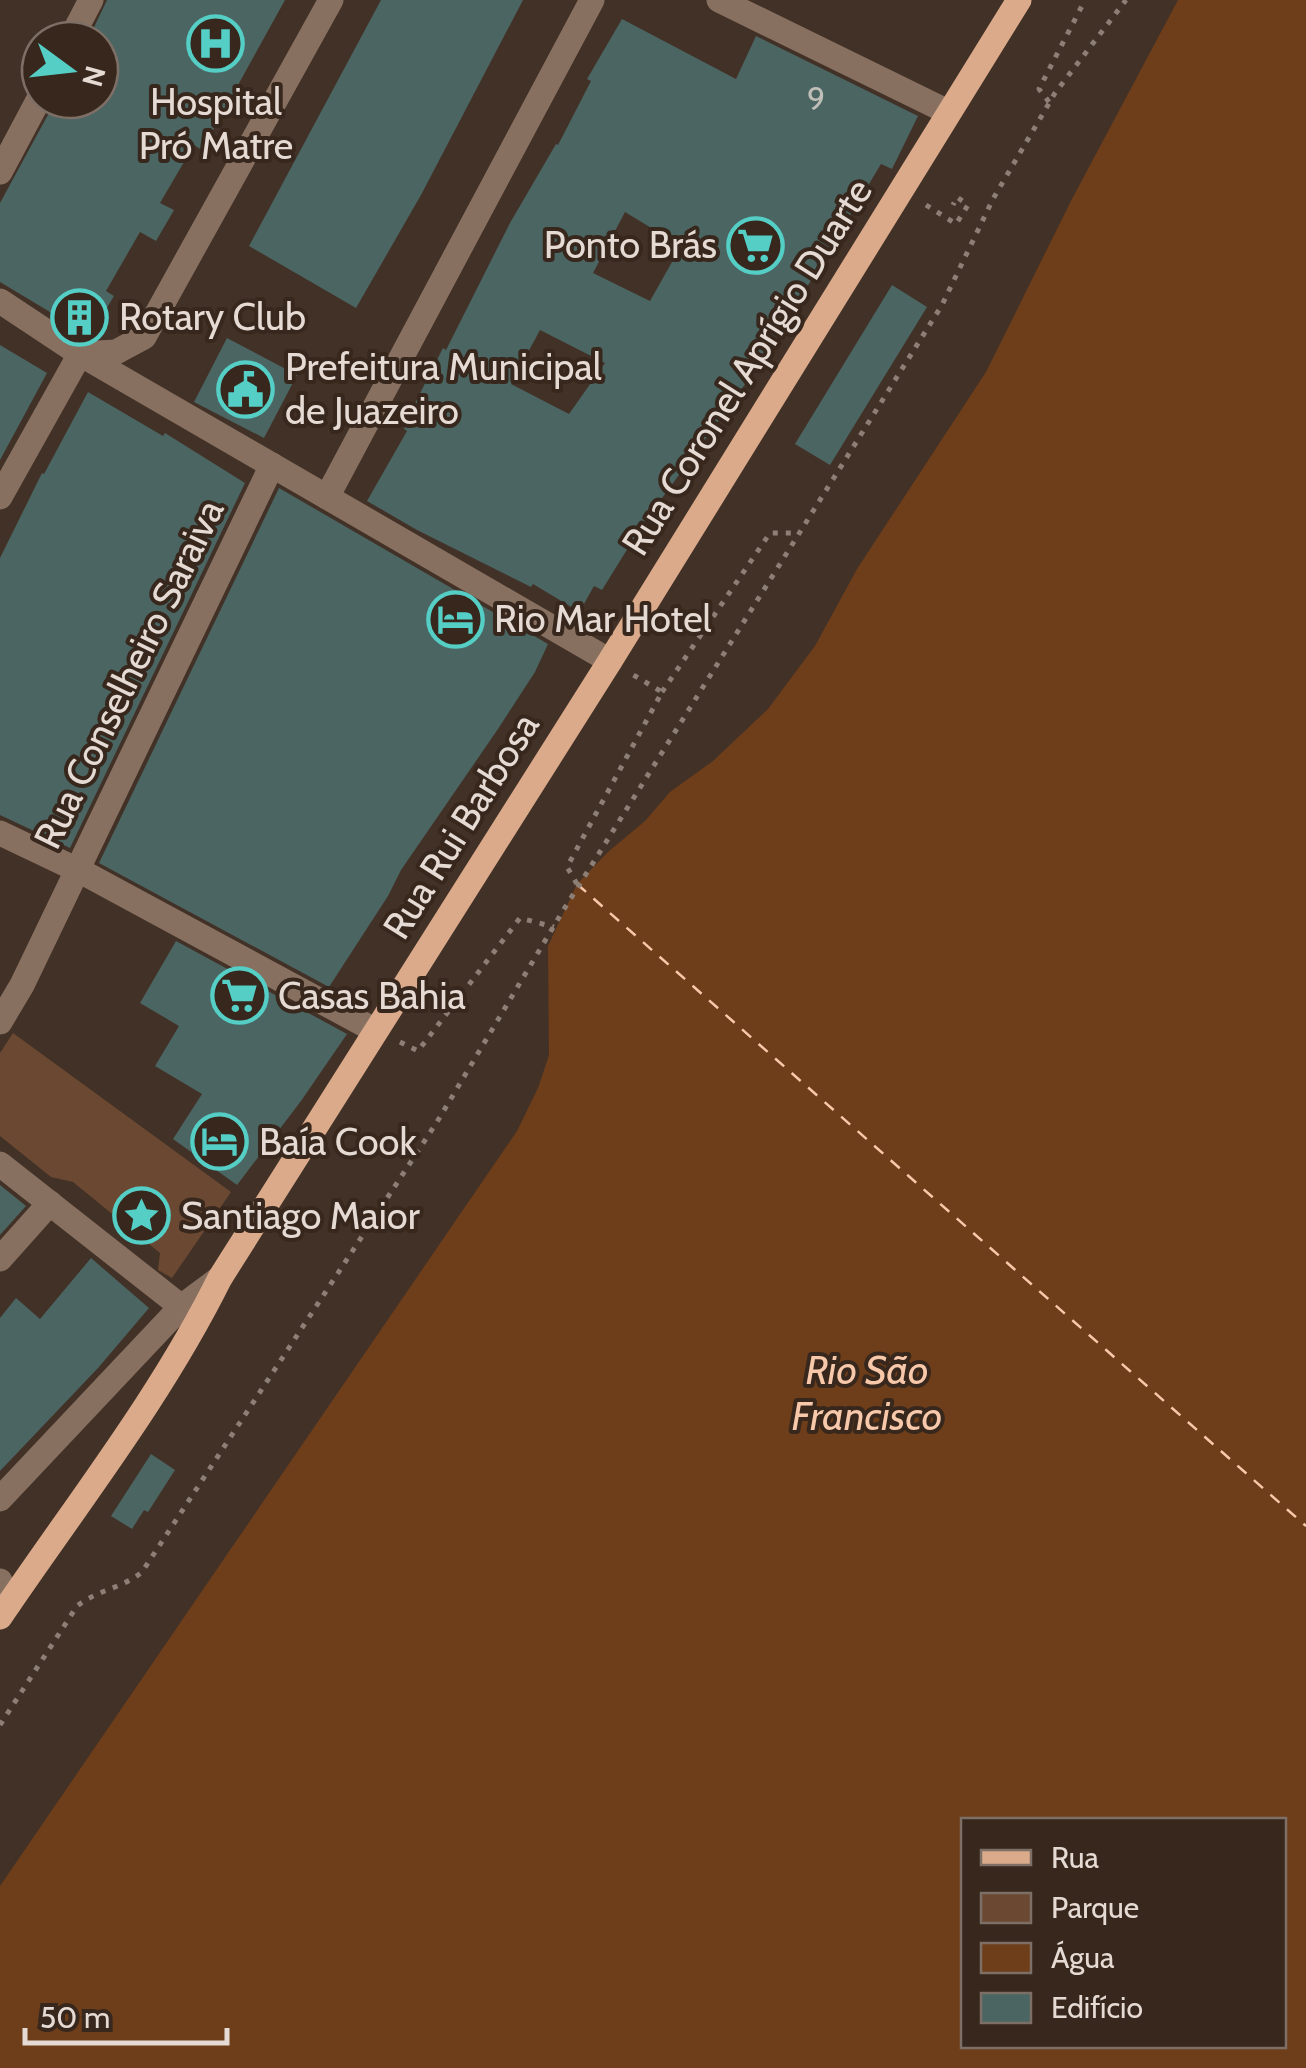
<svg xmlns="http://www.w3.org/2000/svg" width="1306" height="2068" viewBox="0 0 1306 2068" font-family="Cabin,sans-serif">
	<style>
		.green { fill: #6b4831 }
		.water { fill: #6e3e1b; fill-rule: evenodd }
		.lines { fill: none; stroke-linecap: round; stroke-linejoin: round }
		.ferry { stroke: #f8c8aa; stroke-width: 2.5; stroke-dasharray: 12 10; stroke-linecap: butt }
		.building { fill: #4b6563; fill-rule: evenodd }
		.path { stroke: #8d7f76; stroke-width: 5; stroke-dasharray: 5 8; stroke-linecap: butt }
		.minor { stroke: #887061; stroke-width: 25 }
		.major { stroke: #daaa8b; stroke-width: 25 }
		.labels { text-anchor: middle; stroke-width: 8; stroke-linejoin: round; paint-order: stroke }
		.number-label { font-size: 32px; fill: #bfbeb8 }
		.poi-label { font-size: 38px; fill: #e6dbd4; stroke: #37271c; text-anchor: start }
		.street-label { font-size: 38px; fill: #e6dbd4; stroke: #37271c }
		.water-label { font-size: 40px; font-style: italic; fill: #f8c8aa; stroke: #37271c }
	</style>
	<rect width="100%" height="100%" fill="#423126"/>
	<polygon class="green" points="13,1033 231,1192 172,1278 158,1270 160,1253 73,1182 51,1177 0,1136 0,1053"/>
	<path class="water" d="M1178,0H1306V2068H0V1886L517,1131L538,1088L549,1055L548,946L577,884L608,852L645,821L670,792L713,761L768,709L815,646L857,569L986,372L1072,199ZM964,1820H1284V2046H964Z"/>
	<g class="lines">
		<polyline class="ferry" points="577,884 1306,1526"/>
	</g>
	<g class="building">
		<polygon points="107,0 285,0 202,150 194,145 160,203 174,210 156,241 140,232 106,291 114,296 90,336 0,282 0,203 56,100 100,100 100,40 88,40"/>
		<polygon points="381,0 523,0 421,195 356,308 249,246"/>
		<path d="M622,19L736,79L756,36L918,116L892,169L881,164L765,357L641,527L602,590L594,586L584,604L573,608L533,584L531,587L417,530L367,501L407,431L404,429L413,407L443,348L446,350L510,223L556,144L558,145L591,81L587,79ZM625,212L681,246L650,301L593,273ZM540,330L605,363L569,414L511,384Z"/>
		<polygon points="892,285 927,307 830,465 795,444"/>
		<polygon points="227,338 297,375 264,438 194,402"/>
		<polygon points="0,345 47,373 0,460"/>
		<polygon points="88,392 163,436 165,433 245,483 70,848 0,815 0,558 42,473 44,474"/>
		<polygon points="279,488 548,644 535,672 498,729 401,870 388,896 329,987 99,863"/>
		<polygon points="176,941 347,1034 301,1101 237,1185 173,1139 202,1094 155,1066 179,1026 140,1003"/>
		<polygon points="0,1185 26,1206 0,1235"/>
		<polygon points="91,1258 149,1308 98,1368 0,1471 0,1318 16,1298 40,1319"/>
		<polygon points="151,1454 175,1470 148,1512 144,1510 132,1529 111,1516"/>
	</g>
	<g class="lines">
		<g class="path">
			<polyline points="1049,102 1039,89 1085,0"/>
			<polyline points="926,205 956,224 968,205 957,197 953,205"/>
			<polyline points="662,692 770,533 798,533"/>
			<polyline points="577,884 567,867 662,692 630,673"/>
			<polyline points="400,1042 418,1051 520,918 554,927"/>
			<path d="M0,1725L77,1606C97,1590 123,1588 142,1572L437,1122L561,914L942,305L993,199L1055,93L1126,0"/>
		</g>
		<g class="minor">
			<polyline points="719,0 948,112"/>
			<polyline points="70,40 91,0"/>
			<polyline points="0,172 40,97"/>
			<polyline points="0,301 80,354 610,661"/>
			<polyline points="80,354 116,352 144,337 331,0"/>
			<polyline points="0,497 80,354"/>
			<polyline points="327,497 592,0"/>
			<polyline points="0,833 84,873 365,1025"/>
			<polyline points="0,1022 22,985 272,465"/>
			<polyline points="0,1164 193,1316"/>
			<polyline points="0,1259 50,1203"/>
			<polyline points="0,1499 181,1307 220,1278"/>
			<polyline points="0,1581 9,1604"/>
		</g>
		<path class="major" d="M0,1617C75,1506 160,1399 220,1278L610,661L1019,0"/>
	</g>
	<defs>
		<symbol id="hospital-ring" viewBox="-11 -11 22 22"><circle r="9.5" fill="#37271c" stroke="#55cec6" stroke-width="1.5"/><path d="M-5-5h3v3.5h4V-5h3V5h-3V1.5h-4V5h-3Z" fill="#55cec6"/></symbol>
		<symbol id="supermarket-ring" viewBox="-11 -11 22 22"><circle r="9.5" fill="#37271c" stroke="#55cec6" stroke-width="1.5"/><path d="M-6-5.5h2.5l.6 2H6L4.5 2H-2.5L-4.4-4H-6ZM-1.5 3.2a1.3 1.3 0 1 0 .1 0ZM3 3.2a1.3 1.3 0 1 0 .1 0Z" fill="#55cec6"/></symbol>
		<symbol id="building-ring" viewBox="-11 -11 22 22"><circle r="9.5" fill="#37271c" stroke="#55cec6" stroke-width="1.5"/><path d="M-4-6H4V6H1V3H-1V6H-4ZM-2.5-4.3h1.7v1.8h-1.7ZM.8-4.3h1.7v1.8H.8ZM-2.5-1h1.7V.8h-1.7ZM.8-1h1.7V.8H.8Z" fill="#55cec6"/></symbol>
		<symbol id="civic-ring" viewBox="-11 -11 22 22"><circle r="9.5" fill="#37271c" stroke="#55cec6" stroke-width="1.5"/><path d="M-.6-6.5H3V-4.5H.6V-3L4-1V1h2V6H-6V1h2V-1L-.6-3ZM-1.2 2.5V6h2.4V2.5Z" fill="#55cec6"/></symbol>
		<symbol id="hotel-ring" viewBox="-11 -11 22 22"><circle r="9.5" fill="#37271c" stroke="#55cec6" stroke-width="1.5"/><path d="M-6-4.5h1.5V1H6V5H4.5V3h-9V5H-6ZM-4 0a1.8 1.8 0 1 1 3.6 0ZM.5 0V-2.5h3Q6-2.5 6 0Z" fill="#55cec6"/></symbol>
		<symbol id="sight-ring" viewBox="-11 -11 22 22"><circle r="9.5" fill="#37271c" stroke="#55cec6" stroke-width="1.5"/><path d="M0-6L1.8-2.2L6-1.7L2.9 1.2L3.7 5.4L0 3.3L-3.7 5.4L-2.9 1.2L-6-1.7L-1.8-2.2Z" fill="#55cec6"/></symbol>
	</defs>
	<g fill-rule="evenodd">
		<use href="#hospital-ring" x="184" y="12" width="63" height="63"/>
		<use href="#supermarket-ring" x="724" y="214" width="63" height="63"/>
		<use href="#building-ring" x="48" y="286" width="63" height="63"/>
		<use href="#civic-ring" x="214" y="358" width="63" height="63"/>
		<use href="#hotel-ring" x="424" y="588" width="63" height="63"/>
		<use href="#supermarket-ring" x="208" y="964" width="63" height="63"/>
		<use href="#hotel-ring" x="188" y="1110" width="63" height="63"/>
		<use href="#sight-ring" x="110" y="1184" width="63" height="63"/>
	</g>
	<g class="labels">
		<g class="number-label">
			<text x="816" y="109">9</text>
		</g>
		<g class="poi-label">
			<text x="216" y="115" text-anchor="middle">Hospital<tspan x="216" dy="44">Pró Matre</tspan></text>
			<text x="717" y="258" text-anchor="end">Ponto Brás</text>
			<text x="119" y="330">Rotary Club</text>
			<text x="285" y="380">Prefeitura Municipal<tspan x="285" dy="44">de Juazeiro</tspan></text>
			<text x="494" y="632">Rio Mar Hotel</text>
			<text x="278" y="1009">Casas Bahia</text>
			<text x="259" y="1155">Baía Cook</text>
			<text x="181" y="1229">Santiago Maior</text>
		</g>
		<g class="street-label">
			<text transform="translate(747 367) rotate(-58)" y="13">Rua Coronel Aprígio Duarte</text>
			<text transform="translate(129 674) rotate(-64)" y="13">Rua Conselheiro Saraiva</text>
			<text transform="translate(461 826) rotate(-58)" y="13">Rua Rui Barbosa</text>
		</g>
		<g class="water-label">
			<text x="867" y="1384">Rio São<tspan x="867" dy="46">Francisco</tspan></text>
		</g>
	</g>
	<rect x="961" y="1818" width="325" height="230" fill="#37271c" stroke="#7d6f66" stroke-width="2.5"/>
	<rect x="981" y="1850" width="50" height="15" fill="#daaa8b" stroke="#7d6f66" stroke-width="2.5"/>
	<text x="1051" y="1868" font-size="30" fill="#e6dbd4">Rua</text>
	<rect x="981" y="1893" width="50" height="30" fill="#6b4831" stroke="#7d6f66" stroke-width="2.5"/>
	<text x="1051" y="1918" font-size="30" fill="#e6dbd4">Parque</text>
	<rect x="981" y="1943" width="50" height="30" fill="#6e3e1b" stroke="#7d6f66" stroke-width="2.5"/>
	<text x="1051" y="1968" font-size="30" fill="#e6dbd4">Água</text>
	<rect x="981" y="1993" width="50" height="30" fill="#4b6563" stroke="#7d6f66" stroke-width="2.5"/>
	<text x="1051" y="2018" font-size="30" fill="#e6dbd4">Edifício</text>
	<g transform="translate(70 70) rotate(105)"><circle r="48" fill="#37271c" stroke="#7d6f66" stroke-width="2.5"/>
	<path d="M0-8L18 38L0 25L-18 38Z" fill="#55cec6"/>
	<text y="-15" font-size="28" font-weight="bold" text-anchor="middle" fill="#e6dbd4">N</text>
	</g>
	<path d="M25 2028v15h202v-15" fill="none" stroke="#e6dbd4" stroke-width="5"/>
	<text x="40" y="2028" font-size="30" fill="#e6dbd4" stroke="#37271c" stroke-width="8" paint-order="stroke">50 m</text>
</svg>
